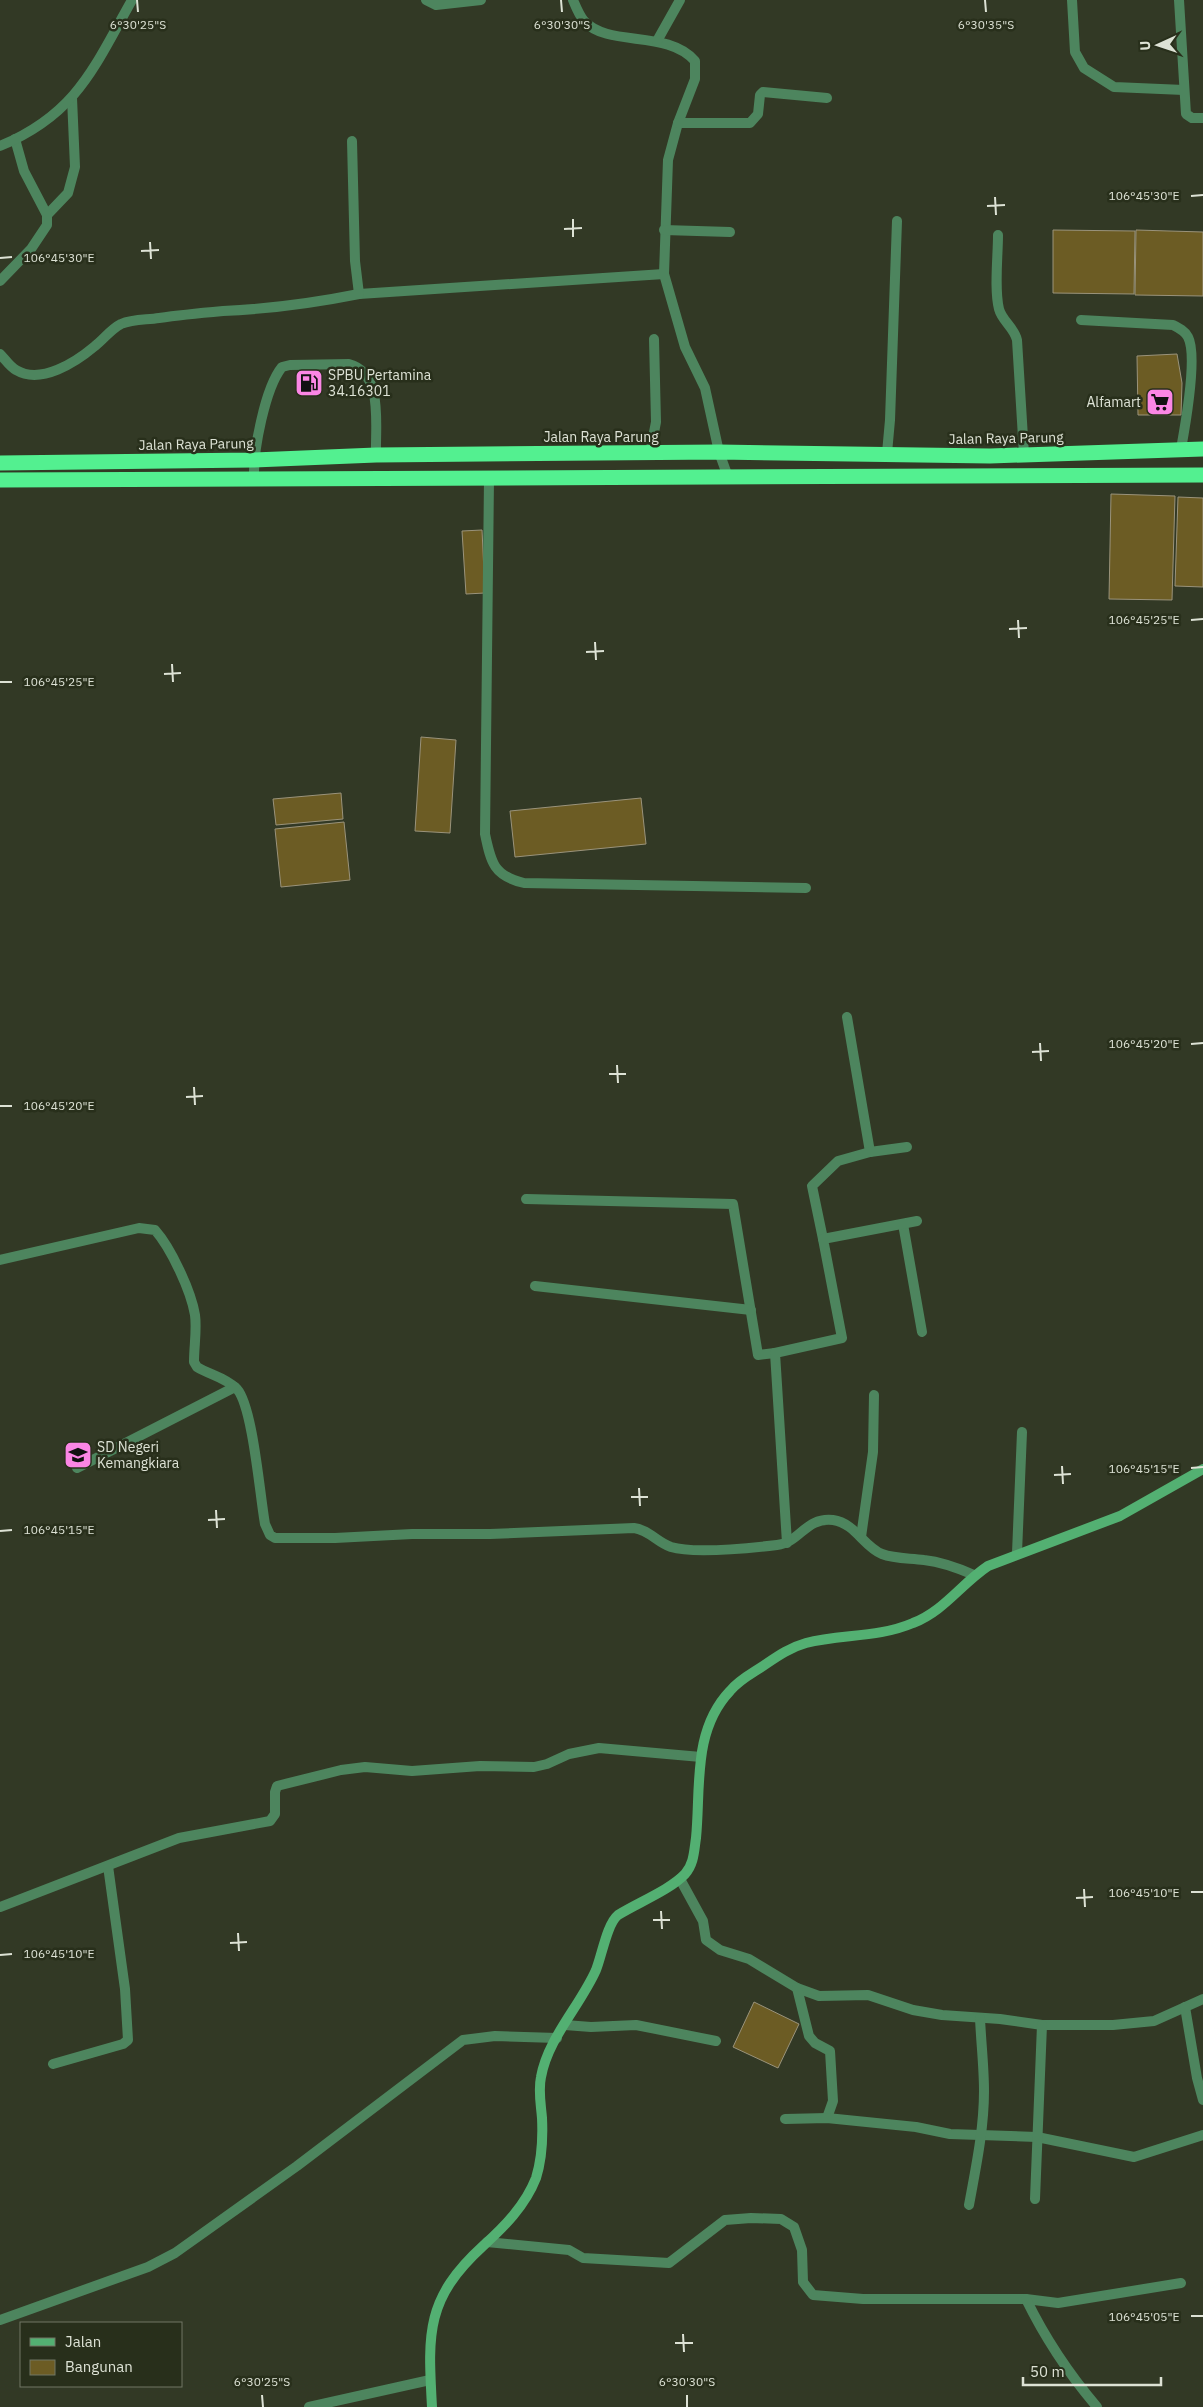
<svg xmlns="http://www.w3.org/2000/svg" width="1203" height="2407" viewBox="0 0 1203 2407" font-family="'IBM Plex Sans',sans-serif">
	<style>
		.building { fill: #6c5c24; stroke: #9a937b }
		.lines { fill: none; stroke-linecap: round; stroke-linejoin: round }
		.lane { stroke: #4d855e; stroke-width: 10 }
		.street { stroke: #4d855e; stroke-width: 10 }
		.secondary { stroke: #53b072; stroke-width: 10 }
		.highway { stroke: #53f090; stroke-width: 15 }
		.ticks { fill: none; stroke: #dde2d5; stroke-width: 2 }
		.labels { text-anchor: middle; stroke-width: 5; stroke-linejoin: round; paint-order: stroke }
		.poi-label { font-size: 14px; fill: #dde2d5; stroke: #282f1b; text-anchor: start }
		.street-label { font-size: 14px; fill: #dde2d5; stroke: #282f1b }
		.ticks-label { font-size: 12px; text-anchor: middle; fill: #dde2d5; stroke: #282f1b; stroke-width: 5; stroke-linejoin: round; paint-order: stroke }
	</style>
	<rect width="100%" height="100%" fill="#323925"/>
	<g class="building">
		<polygon points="1053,230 1135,231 1134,294 1053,293"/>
		<polygon points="1136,230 1203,232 1203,296 1135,295"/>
		<polygon points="1177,354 1182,383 1181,415 1138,415 1137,356"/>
		<polygon points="1111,494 1175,496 1172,600 1109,599"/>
		<polygon points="1178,497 1203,498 1203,587 1175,586"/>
		<polygon points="482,530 485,593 466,594 462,531"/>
		<polygon points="421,737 456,740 450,833 415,831"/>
		<polygon points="341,793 343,819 276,825 273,799"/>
		<polygon points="641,798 646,844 515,857 510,811"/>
		<polygon points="344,822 350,880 281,887 275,829"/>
		<polygon points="754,2002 799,2024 778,2068 733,2047"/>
	</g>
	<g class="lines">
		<g class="lane">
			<polyline points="352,141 355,261 359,294 664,274"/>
			<polyline points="47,215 68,193 75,167 72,98"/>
			<polyline points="0,281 31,249 47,225 47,215 24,171 15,139"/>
			<path d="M1081,320L1173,325C1179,328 1185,331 1188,337C1198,356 1185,427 1181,449"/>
			<path d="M0,354C5,359 10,367 16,370C41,385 76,362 95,346C104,339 111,329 121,324C133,319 146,320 159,318C180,315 201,313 223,311C269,309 314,303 359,294"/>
			<path d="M254,478C253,451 265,388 282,367L290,365L349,364C384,373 375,426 376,455"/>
			<path d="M489,479L485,834C491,863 494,876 524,883L806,888"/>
			<polyline points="487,2242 569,2250 583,2258 669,2263 725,2220 751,2218 781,2219 794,2227 802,2250 803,2282 813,2295 863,2299 1026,2299 1058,2303 1181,2283"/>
			<path d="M1026,2299C1045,2338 1069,2374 1097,2407"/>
		</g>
		<g class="street">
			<polyline points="426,0 436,5 481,0"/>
			<path d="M573,0C576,7 579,15 584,21C609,48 667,29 695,61V79L678,123L668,160L664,274L685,347L705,388L719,452L728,477"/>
			<polyline points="1072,0 1075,52 1084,68 1114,87 1184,90"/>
			<polyline points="1179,0 1186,114 1192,118 1203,118"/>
			<polyline points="657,41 680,0"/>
			<polyline points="678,123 750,123 758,114 760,95 763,92 827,98"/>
			<path d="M0,146C77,114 94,67 132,0"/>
			<polyline points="664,230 730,232"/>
			<path d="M998,235C998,257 994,289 999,309C1002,321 1014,327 1017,340L1024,454"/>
			<polyline points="650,453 656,422 654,339"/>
			<polyline points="887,453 890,420 897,221"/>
			<polyline points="847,1017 870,1152"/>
			<polyline points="526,1199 733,1204 758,1355 775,1353"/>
			<polyline points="903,1224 922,1332"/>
			<polyline points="823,1239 812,1186 838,1161 870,1152 907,1147"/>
			<path d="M0,1260L139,1228L155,1230C171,1248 191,1291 195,1315C197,1330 194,1346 194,1362L197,1367C210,1375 225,1377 237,1389C253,1407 260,1497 265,1524L270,1535L275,1538H335L412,1534H490L634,1528C649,1530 657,1542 671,1547C694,1554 751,1548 777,1545C801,1542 805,1517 833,1520C855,1523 864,1547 882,1554C895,1559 910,1558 924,1560C942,1562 958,1568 974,1575"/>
			<polyline points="535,1286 751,1310"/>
			<polyline points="77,1468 235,1387"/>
			<polyline points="861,1537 873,1452 874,1395"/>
			<polyline points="787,1543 775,1353 842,1338 823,1239 917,1221"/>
			<polyline points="1017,1553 1022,1432"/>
			<polyline points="680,1879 703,1921 706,1940 720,1950 749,1959 797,1988 819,1996 868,1995 913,2010 942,2015 1000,2019 1042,2025 1113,2025 1154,2021 1203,1999"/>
			<polyline points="0,1907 179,1838 270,1821 275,1814 275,1792 277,1786 341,1770 365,1767 412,1771 480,1766 534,1767 547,1764 569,1754 599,1748 701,1757"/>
			<polyline points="797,1988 809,2036 815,2043 830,2051 833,2101 827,2118"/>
			<polyline points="1185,2007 1197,2078 1203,2100"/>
			<polyline points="565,2025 591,2027 636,2025 716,2041"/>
			<polyline points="53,2064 123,2044 128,2040 125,1989 108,1866"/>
			<polyline points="785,2119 827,2118 916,2127 950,2134 1037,2137 1134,2157 1203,2135"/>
			<polyline points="1035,2199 1042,2025"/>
			<path d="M969,2205C976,2167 984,2129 984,2091C984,2067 981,2042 980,2018"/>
			<polyline points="0,2320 148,2267 175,2253 297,2166 463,2040 495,2036 557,2038"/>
			<polyline points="309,2407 430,2380"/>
		</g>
		<path class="secondary" d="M432,2407C428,2334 425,2299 483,2246C504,2227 525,2206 536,2178C542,2159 543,2139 542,2118C541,2105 538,2091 541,2077C548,2038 580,2006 596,1970C602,1955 607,1924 618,1915C637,1903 670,1890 685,1874C694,1864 694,1851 696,1838C701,1788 692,1731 730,1691C738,1681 749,1675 760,1668C775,1658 788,1648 806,1643C841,1634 878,1638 913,1623C944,1611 961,1584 988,1566L1120,1516L1203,1469"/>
		<g class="highway">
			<polyline points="0,463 253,460 376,455 719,452 990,456 1203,449"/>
			<polyline points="0,480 1203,475"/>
		</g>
	</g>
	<path class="ticks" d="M137,0L138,12M561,0L562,12M985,0L986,12M1191,196L1203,195M995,197L996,215M987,206L1005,205M573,219V237M564,229L582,228M150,242L151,259M141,251L159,250M0,258L12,257M1018,620L1019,638M1191,620L1203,619M1009,629L1027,628M595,642L596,660M586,652L604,651M172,664L173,682M164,674L181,673M0,682H12M1040,1043L1041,1061M1191,1044L1203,1043M1032,1052L1049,1051M617,1065L618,1083M609,1074H626M194,1087L195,1105M186,1097L203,1096M0,1106H12M1062,1466L1063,1484M1191,1468L1203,1467M1054,1475L1071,1474M639,1488L640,1506M631,1497H648M216,1510L217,1528M208,1520L225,1519M0,1531L12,1530M1084,1889L1085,1907M1191,1892H1203M1076,1898L1093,1897M661,1911L662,1929M653,1920H670M238,1933L239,1951M230,1943L247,1942M0,1955L12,1954M1191,2316H1203M683,2334L684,2352M675,2343H693M262,2395L263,2407M687,2395V2407"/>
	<defs>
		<symbol id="fuel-square" viewBox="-11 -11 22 22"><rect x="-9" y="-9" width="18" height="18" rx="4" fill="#fb86e5" stroke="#282f1b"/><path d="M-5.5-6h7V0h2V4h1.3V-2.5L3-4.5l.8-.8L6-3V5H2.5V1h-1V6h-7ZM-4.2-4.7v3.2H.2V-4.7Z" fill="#111"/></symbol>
		<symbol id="supermarket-square" viewBox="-11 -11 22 22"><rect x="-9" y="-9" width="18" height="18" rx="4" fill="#fb86e5" stroke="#282f1b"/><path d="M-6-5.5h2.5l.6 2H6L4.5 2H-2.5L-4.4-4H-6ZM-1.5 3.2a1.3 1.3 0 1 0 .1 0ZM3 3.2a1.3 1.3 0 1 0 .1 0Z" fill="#111"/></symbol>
		<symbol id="school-square" viewBox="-11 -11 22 22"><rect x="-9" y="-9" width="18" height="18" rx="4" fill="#fb86e5" stroke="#282f1b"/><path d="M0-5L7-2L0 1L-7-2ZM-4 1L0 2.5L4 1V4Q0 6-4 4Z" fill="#111"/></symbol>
	</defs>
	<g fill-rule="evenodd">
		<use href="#fuel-square" x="293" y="367" width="32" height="32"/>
		<use href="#supermarket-square" x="1144" y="386" width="32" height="32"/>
		<use href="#school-square" x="62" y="1439" width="32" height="32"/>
	</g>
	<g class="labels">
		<g class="poi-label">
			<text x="328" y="380">SPBU Pertamina<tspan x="328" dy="16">34.16301</tspan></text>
			<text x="1141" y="407" text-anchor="end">Alfamart</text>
			<text x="97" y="1452">SD Negeri<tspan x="97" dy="16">Kemangkiara</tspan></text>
		</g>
		<g class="street-label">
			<text x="601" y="442">Jalan Raya Parung</text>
			<text transform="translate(1006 438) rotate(-1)" y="5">Jalan Raya Parung</text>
			<text transform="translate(196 444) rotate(-1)" y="5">Jalan Raya Parung</text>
		</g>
	</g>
	<g class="ticks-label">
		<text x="138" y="29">6°30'25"S</text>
		<text x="562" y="29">6°30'30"S</text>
		<text x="986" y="29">6°30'35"S</text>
		<text x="1144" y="200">106°45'30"E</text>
		<text x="59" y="262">106°45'30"E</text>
		<text x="1144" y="624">106°45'25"E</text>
		<text x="59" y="686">106°45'25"E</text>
		<text x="1144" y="1048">106°45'20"E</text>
		<text x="59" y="1110">106°45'20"E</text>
		<text x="1144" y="1473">106°45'15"E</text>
		<text x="59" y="1534">106°45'15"E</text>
		<text x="1144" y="1897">106°45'10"E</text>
		<text x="59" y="1958">106°45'10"E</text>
		<text x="1144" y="2321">106°45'05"E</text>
		<text x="262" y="2386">6°30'25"S</text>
		<text x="687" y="2386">6°30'30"S</text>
	</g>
	<rect x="20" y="2322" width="162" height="65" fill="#282f1b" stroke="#707765"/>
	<rect x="30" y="2338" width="25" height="8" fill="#53b072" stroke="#707765"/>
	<text x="65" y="2347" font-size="15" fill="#dde2d5">Jalan</text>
	<rect x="30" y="2360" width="25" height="15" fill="#6c5c24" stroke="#707765"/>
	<text x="65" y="2372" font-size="15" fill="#dde2d5">Bangunan</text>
	<g transform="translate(1158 45) rotate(267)" stroke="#282f1b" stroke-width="4" paint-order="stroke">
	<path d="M0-4L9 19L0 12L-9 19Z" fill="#dde2d5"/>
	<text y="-8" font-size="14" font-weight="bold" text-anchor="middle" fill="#dde2d5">U</text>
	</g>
	<path d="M1023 2377v8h138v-8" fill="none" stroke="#dde2d5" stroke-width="2.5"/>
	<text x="1030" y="2377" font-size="15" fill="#dde2d5" stroke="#282f1b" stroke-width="4" paint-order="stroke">50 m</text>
</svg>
